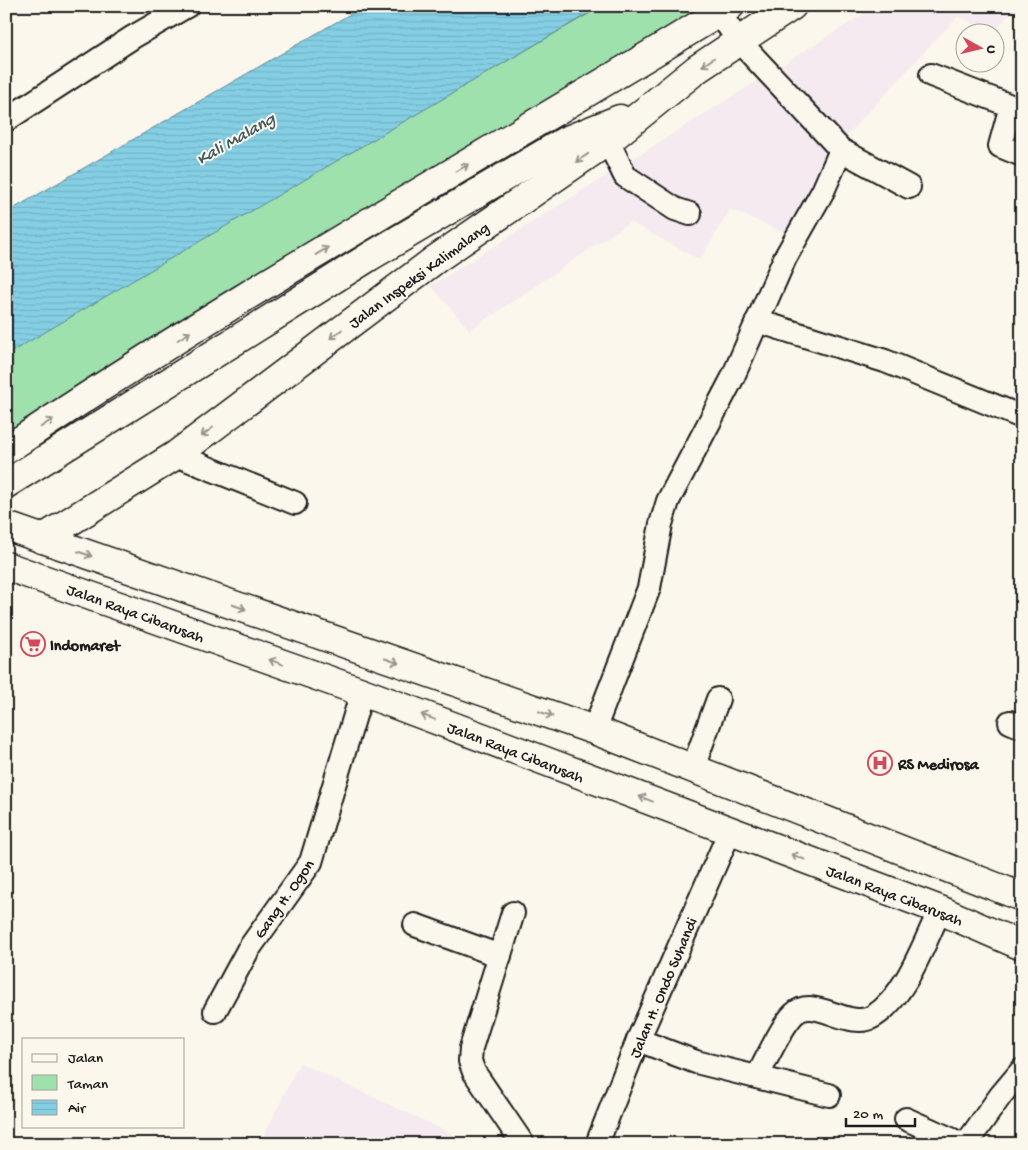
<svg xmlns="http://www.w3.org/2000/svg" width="1028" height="1150" viewBox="0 0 1028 1150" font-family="'Gochi Hand',sans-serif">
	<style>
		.built { fill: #f4eaf0 }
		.green { fill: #9ee1ac; stroke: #5d7e64 }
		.water { fill: url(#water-rules); stroke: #5b8795 }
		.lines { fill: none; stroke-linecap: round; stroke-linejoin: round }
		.minor-casing { stroke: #1c1c1c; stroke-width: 26 }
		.major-casing { stroke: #1c1c1c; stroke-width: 31 }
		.minor { stroke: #fbf7ec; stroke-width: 22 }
		.major { stroke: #fbf7ec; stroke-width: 28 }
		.oneway { stroke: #97948e }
		.labels { text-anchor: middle; stroke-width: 4; stroke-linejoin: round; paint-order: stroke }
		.street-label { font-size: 16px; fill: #1c1c1c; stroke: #fbf7ec }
		.poi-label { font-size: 16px; font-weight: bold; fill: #1c1c1c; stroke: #fbf7ec; text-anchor: start }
		.water-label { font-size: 18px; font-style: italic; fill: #415b62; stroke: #fbf7ec }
	</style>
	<defs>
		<pattern id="water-rules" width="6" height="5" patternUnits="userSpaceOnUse" patternTransform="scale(1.25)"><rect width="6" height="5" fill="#85cfe5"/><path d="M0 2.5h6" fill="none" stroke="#72b1c4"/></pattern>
	</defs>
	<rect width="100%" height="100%" fill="#fbf7ec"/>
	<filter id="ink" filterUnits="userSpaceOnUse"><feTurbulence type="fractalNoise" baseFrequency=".02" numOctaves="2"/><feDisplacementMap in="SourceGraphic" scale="10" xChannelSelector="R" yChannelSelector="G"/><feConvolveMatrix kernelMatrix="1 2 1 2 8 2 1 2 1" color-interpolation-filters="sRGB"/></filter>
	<g filter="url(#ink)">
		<g class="built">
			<polygon points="6,6 94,6 6,13"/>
			<polygon points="876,6 1016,6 994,32 989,32 958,16 833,150 799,239 730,209 700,260 630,222 470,330 431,286"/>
			<polygon points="300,1063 474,1144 260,1144"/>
		</g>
		<polygon class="green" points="602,6 729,6 6,450 6,351"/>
		<polygon class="water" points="364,6 601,6 6,355 6,213"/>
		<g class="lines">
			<defs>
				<g id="minor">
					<polyline points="719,13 738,40 841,150 909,187"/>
					<polyline points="931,75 1011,106 1000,146 1022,155"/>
					<polyline points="6,120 133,37 187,6"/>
					<polyline points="608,141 625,176 675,209 690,214"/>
					<polyline points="757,321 885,361 1022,417"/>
					<polyline points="176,455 295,503"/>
					<polyline points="1010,722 1022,727"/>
					<polyline points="594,730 649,588 661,524 668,501 732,379 785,258 823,191 841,150"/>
					<polyline points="693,768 718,699"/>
					<polyline points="513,913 471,1048 470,1061 474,1072 523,1144"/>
					<polyline points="415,925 500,956"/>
					<polyline points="215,1011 248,950 311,862 362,692"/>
					<polyline points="638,1040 696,1062 829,1095"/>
					<path d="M757,1077C767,1059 780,1028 794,1014C814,994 849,1032 874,1016C906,996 924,943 940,910"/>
					<polyline points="906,1119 962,1144"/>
					<polyline points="597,1144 638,1040 730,831"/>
					<polyline points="966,1144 1001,1095 1022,1070"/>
				</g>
				<g id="major">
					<path d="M6,450C240,292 489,154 730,6"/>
					<polyline points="6,484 369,257 565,141 620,119"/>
					<polyline points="6,526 594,730 1022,897"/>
					<polyline points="42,539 176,455 436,259 608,141 697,69 792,6"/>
					<polyline points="6,566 362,692 940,910 1022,946"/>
				</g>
			</defs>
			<use href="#minor" class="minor-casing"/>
			<use href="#major" class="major-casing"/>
			<use href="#minor" class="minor"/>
			<use href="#major" class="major"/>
		</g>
		<defs><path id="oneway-shaft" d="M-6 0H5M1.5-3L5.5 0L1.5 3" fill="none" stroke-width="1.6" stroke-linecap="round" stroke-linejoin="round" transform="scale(1.25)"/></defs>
		<g class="oneway">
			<use href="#oneway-shaft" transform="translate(708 62) rotate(145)"/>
			<use href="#oneway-shaft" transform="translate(582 158) rotate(146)"/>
			<use href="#oneway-shaft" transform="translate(462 168) rotate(-31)"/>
			<use href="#oneway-shaft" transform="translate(322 251) rotate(-31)"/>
			<use href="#oneway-shaft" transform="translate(336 334) rotate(143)"/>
			<use href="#oneway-shaft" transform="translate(184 336) rotate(-32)"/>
			<use href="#oneway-shaft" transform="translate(47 423) rotate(-34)"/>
			<use href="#oneway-shaft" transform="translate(207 432) rotate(143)"/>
			<use href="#oneway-shaft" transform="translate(85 554) rotate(19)"/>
			<use href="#oneway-shaft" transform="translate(239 607) rotate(19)"/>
			<use href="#oneway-shaft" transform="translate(392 661) rotate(19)"/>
			<use href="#oneway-shaft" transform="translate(276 662) rotate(-160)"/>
			<use href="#oneway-shaft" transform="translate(546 714) rotate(19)"/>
			<use href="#oneway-shaft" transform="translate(428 717) rotate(-159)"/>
			<use href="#oneway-shaft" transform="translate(646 799) rotate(-159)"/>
			<use href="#oneway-shaft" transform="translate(798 857) rotate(-159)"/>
		</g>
	</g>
	<defs>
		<symbol id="supermarket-ring" viewBox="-11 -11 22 22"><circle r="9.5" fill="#fbf7ec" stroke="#d1495b" stroke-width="1.5"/><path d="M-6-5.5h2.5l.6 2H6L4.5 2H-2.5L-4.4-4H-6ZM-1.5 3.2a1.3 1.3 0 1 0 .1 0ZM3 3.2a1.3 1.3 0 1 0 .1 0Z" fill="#d1495b"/></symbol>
		<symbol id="hospital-ring" viewBox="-11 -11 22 22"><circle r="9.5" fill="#fbf7ec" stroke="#d1495b" stroke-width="1.5"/><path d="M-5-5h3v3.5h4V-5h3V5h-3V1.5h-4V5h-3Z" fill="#d1495b"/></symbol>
	</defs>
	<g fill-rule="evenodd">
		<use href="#supermarket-ring" x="19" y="630" width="28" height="28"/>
		<use href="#hospital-ring" x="866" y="749" width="28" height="28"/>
	</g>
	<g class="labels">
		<g class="street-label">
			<text transform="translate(418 274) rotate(-36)" y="6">Jalan Inspeksi Kalimalang</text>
			<text transform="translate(136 612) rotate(20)" y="6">Jalan Raya Cibarusah</text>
			<text transform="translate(516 751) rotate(21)" y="6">Jalan Raya Cibarusah</text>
			<text transform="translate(895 894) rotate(21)" y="6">Jalan Raya Cibarusah</text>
			<text transform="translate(283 898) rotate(-55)" y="6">Gang H. Ogon</text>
			<text transform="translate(662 987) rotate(-67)" y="6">Jalan H. Ondo Suhandi</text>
		</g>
		<g class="poi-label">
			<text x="50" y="650">Indomaret</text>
			<text x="898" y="769">RS Medirosa</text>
		</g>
		<g class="water-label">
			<text transform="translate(235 138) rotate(-30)" y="6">Kali Malang</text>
		</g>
	</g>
	<rect width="1028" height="1150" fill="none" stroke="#fbf7ec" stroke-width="25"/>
	<rect x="12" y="12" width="1003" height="1125" fill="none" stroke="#1c1c1c" stroke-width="2" filter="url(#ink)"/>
	<rect x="22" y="1038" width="162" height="90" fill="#fbf7ec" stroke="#a29f99"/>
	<rect x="32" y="1054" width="25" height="8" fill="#fbf7ec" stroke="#a29f99"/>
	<text x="68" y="1062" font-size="15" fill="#1c1c1c">Jalan</text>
	<rect x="32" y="1075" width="25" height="15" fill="#9ee1ac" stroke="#a29f99"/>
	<text x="68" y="1088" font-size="15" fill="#1c1c1c">Taman</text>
	<rect x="32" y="1100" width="25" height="15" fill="url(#water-rules)" stroke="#a29f99"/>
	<text x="68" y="1112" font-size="15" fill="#1c1c1c">Air</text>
	<g transform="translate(980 48) rotate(98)"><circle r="24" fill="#fbf7ec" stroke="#a29f99"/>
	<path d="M0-4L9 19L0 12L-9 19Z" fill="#d1495b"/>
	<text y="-8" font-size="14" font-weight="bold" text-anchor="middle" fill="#1c1c1c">U</text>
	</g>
	<path d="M846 1118v8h69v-8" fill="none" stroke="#1c1c1c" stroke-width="2.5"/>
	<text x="853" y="1118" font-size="15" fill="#1c1c1c" stroke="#fbf7ec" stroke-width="4" paint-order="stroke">20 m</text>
</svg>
